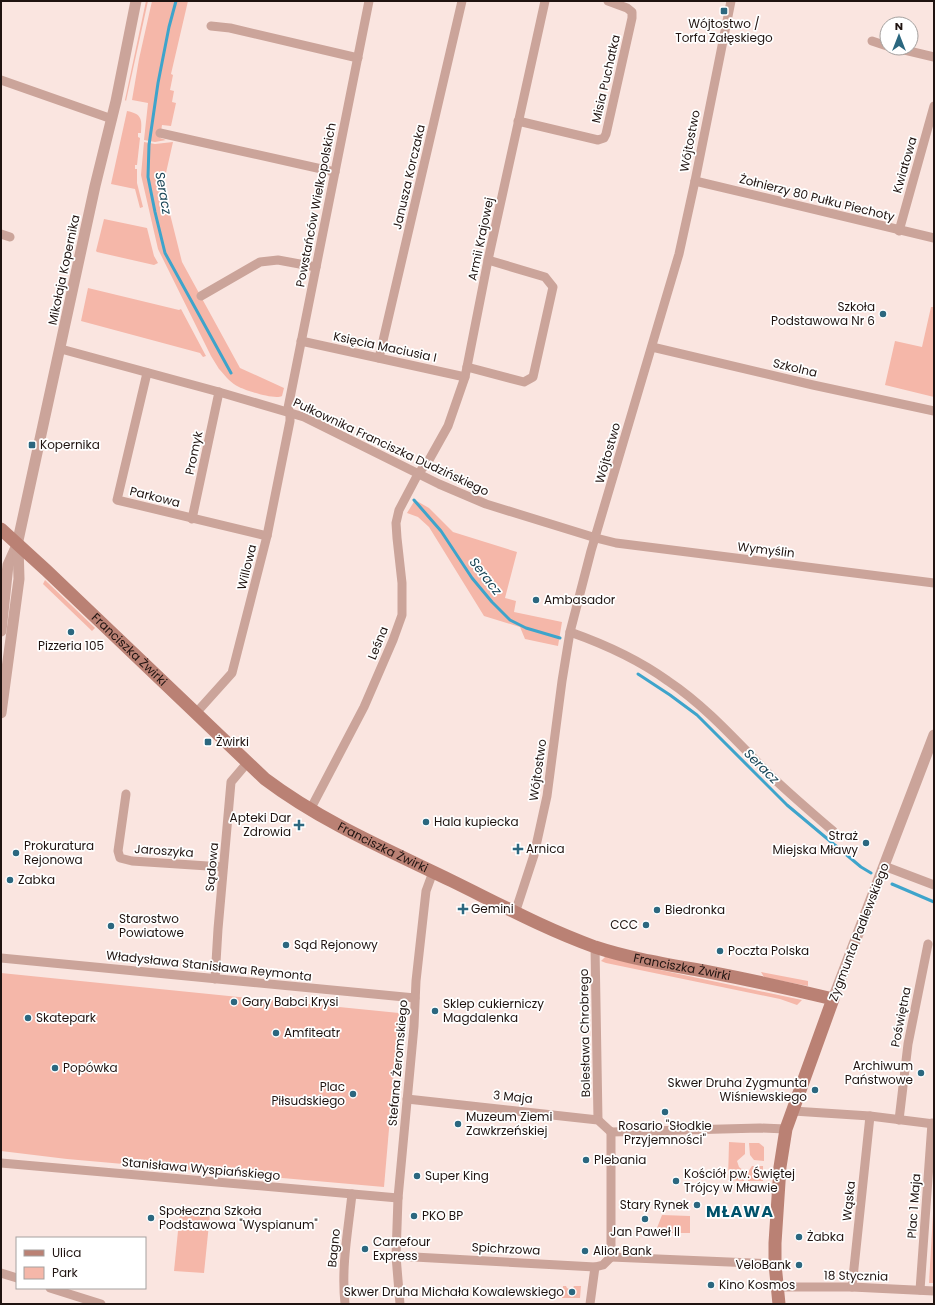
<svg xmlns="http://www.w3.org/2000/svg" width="935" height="1305" viewBox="0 0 935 1305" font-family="Poppins,sans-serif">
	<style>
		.green { fill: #f5b7a9 }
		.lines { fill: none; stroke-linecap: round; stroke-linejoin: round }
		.stream { stroke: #3ea4cb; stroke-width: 3 }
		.minor { stroke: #cba49a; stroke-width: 9 }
		.tertiary { stroke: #cba49a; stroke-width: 11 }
		.secondary { stroke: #ba8174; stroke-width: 13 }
		.poi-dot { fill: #2b677f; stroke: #fff; stroke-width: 1.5 }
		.labels { text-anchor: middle; stroke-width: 3.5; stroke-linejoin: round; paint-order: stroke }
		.poi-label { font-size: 12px; fill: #1f1310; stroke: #fff; text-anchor: start }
		.street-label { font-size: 12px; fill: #1f1310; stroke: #fff }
		.water-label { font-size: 13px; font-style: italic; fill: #194455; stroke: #fff }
		.district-label { font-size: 16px; font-weight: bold; letter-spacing: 1px; fill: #00526b; stroke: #fff }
	</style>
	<rect width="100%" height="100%" fill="#fae5e0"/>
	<g class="green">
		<polygon points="146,1 148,1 126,101 125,100"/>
		<polygon points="152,1 188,1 171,74 173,75 170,90 174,91 172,102 176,103 171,126 162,125 160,138 166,140 155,142 144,140 148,103 132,100 139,59"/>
		<path d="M127,111C142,114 142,119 141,133H138V137L140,138L137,165H135V169H137V183L143,207L140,208L135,189L111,184Z"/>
		<path d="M144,142L155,144L173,142L163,186L182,262L240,368L284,388L282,396C275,400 247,391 239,387C231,383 226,377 220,370L219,369L211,356L158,249L141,175Z"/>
		<polygon points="104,219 147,228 154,256 158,263 154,265 97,252 96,251"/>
		<polygon points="88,288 179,310 181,309 206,356 203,357 200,353 81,321"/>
		<polygon points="931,307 934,307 934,397 885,385 895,341 922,347"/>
		<polygon points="415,500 429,508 453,532 517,552 505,598 516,601 514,612 562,622 558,646 525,639 520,627 484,616 429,527 418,517 407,513"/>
		<polygon points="45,580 95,628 92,631 43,584"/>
		<polygon points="605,957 609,957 646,967 802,1000 797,1005 780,999 606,963 601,961"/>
		<polygon points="761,972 808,981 808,986 767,978 764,977"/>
		<polygon points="1,973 399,1013 384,1187 67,1159 1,1151"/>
		<polygon points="729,1142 745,1143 745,1154 737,1161 739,1167 744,1171 744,1181 728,1180"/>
		<polygon points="749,1143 759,1143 764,1147 764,1161 754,1160 750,1155"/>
		<polygon points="752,1166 763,1166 763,1181 748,1181 748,1172"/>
		<polygon points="934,1196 934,1283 929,1283"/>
		<polygon points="180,1211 210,1214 204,1273 174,1271"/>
		<polygon points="662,1215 690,1216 690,1233 663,1233 657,1228"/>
		<polygon points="563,1286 566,1286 567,1288 569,1289 572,1289 574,1286 581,1286 580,1298 562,1298"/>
	</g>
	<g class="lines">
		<g class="stream">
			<polyline points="176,1 169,27 158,83 149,145 148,177 155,212 165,253 231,373"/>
			<polyline points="414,500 441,531 472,578 492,602 510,620 526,628 560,638"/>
			<polyline points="638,674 670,695 697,715 787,805 861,867 871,873"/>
			<polyline points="892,884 934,902"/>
		</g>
		<g class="minor">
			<polyline points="211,26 230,28 358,58"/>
			<polyline points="872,41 887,46"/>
			<polyline points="896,48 934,57"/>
			<polyline points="1,80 112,119"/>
			<polyline points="518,121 598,140 604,138 606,134 632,18 632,12 627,8 608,1"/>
			<polyline points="160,133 335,172"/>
			<polyline points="695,181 934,238"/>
			<polyline points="899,231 934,106"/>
			<polyline points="1,234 10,237"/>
			<polyline points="201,296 260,262 278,260 316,267"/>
			<polyline points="301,341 465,377"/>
			<polyline points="652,347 813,385 934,411"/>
			<polyline points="61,349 219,392 304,417 439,484 486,504 596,538 616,543 934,583"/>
			<polyline points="379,358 462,1"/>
			<polyline points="467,367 524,382 533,377 553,287 545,277 488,260"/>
			<polyline points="147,373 117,500 267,536"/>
			<polyline points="192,519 219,392"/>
			<path d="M570,632C604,644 639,660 668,681C707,707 738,743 771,776C791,795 812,813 833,831"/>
			<polyline points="196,713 232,673 267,536 290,421 290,413 288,408 369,1"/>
			<polyline points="126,794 118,851 120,858 132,861 223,867"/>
			<polyline points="310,810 364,707 393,640 402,615 402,583 397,538 396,523 399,510 418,474 429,460 448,426 465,377 488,260 545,1"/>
			<polyline points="884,866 934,885"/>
			<polyline points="515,913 534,855 547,796 562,681 570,632 591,551 679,254 695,181 731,1"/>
			<polyline points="595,947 598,1120"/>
			<polyline points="1,958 415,998"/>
			<polyline points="215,979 218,929 231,782 247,763"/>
			<polyline points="407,1099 598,1120 611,1132"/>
			<polyline points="793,1111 870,1116 934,1124"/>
			<polyline points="899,1120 908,1044 928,944"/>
			<polyline points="611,1132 760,1128 786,1129"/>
			<polyline points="1,1163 398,1198"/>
			<polyline points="396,1256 595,1267 603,1265 611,1257"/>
			<polyline points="611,1257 775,1264"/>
			<polyline points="611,1257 611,1132"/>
			<polyline points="1,1273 17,1278"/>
			<polyline points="778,1287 852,1287 934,1291"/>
			<polyline points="852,1287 870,1116"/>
			<polyline points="50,1288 101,1304"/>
			<polyline points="920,1290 932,1123"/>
			<path d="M345,1304C341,1267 348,1231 352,1194"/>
			<polyline points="400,1304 396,1256 398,1198 414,1026 416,981 426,891 433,872"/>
			<polyline points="590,1304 595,1267"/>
		</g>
		<g class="tertiary">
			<polyline points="1,631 8,565 17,545 95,186 116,101 136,1"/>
			<polyline points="1,713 19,579 18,545"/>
			<polyline points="833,999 934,735"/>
		</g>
		<path class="secondary" id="s1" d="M1,529L47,571L265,779C322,822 388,850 452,881C499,904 545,929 595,947C631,959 671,965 709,972C750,980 792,989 833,999L786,1129L780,1167L775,1243V1264L779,1304"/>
	</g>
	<g class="poi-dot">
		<rect x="720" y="7" width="8" height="8" rx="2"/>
		<circle cx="883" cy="314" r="4"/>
		<rect x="28" y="441" width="8" height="8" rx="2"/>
		<circle cx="536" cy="600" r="4"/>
		<circle cx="71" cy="632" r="4"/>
		<rect x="204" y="738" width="8" height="8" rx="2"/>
		<circle cx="426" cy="822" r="4"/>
		<path d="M297 819h4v4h4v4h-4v4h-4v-4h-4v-4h4z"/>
		<circle cx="866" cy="843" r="4"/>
		<path d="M516 843h4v4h4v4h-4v4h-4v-4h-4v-4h4z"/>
		<circle cx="16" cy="853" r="4"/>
		<circle cx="10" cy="880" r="4"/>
		<path d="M461 903h4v4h4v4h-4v4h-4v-4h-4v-4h4z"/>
		<circle cx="657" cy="910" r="4"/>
		<circle cx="646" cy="925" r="4"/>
		<circle cx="111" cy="926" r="4"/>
		<circle cx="286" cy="945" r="4"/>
		<circle cx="720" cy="951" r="4"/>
		<circle cx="234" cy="1002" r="4"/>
		<circle cx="435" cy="1011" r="4"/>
		<circle cx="28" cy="1018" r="4"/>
		<circle cx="276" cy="1033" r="4"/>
		<circle cx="55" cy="1068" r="4"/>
		<circle cx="921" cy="1073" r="4"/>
		<circle cx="815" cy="1090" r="4"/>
		<circle cx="353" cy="1094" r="4"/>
		<circle cx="665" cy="1112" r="4"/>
		<circle cx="458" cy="1124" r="4"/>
		<circle cx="586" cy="1160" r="4"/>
		<circle cx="417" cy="1176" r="4"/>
		<circle cx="676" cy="1181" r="4"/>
		<circle cx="697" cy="1205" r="4"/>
		<circle cx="414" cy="1216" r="4"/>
		<circle cx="151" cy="1218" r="4"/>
		<circle cx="645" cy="1219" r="4"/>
		<circle cx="799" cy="1237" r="4"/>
		<circle cx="365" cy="1249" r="4"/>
		<circle cx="585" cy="1251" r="4"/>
		<circle cx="799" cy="1265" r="4"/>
		<circle cx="711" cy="1285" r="4"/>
		<circle cx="572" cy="1292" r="4"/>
	</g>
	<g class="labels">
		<g class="poi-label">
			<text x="724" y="28" text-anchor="middle">Wójtostwo /<tspan x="724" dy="14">Torfa Załęskiego</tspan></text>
			<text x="875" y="311" text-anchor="end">Szkoła<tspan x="875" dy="14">Podstawowa Nr 6</tspan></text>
			<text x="40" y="449">Kopernika</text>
			<text x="544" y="604">Ambasador</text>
			<text x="71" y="650" text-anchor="middle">Pizzeria 105</text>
			<text x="216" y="746">Żwirki</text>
			<text x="291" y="822" text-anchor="end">Apteki Dar<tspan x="291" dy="14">Zdrowia</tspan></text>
			<text x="434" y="826">Hala kupiecka</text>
			<text x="858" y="840" text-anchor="end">Straż<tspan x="858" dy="14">Miejska Mławy</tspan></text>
			<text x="24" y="850">Prokuratura<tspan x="24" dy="14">Rejonowa</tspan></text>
			<text x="526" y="853">Arnica</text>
			<text x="18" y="884">Zabka</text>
			<text x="471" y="913">Gemini</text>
			<text x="665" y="914">Biedronka</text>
			<text x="119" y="923">Starostwo<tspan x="119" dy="14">Powiatowe</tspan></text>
			<text x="638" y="929" text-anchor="end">CCC</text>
			<text x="294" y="949">Sąd Rejonowy</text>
			<text x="728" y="955">Poczta Polska</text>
			<text x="242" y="1006">Gary Babci Krysi</text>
			<text x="443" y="1008">Sklep cukierniczy<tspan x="443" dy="14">Magdalenka</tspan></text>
			<text x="36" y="1022">Skatepark</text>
			<text x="284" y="1037">Amfiteatr</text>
			<text x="913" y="1070" text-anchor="end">Archiwum<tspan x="913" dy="14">Państwowe</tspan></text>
			<text x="63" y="1072">Popówka</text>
			<text x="807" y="1087" text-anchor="end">Skwer Druha Zygmunta<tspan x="807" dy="14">Wiśniewskiego</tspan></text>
			<text x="345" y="1091" text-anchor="end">Plac<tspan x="345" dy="14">Piłsudskiego</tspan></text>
			<text x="466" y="1121">Muzeum Ziemi<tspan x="466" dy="14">Zawkrzeńskiej</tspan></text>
			<text x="665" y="1130" text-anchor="middle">Rosario "Słodkie<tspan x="665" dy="14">Przyjemności"</tspan></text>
			<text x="594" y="1164">Plebania</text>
			<text x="684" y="1178">Kościół pw. Świętej<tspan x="684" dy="14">Trójcy w Mławie</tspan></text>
			<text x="425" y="1180">Super King</text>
			<text x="689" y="1209" text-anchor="end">Stary Rynek</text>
			<text x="159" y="1215">Społeczna Szkoła<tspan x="159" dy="14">Podstawowa "Wyspianum"</tspan></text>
			<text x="422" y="1220">PKO BP</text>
			<text x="645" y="1236" text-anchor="middle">Jan Paweł II</text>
			<text x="807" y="1241">Żabka</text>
			<text x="373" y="1246">Carrefour<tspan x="373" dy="14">Express</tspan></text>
			<text x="593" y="1255">Alior Bank</text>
			<text x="791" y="1269" text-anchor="end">VeloBank</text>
			<text x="719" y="1289">Kino Kosmos</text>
			<text x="564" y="1296" text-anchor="end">Skwer Druha Michała Kowalewskiego</text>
		</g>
		<g class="street-label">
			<text transform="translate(606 79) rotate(-77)" y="4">Misia Puchatka</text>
			<text transform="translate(690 141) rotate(-79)" y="4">Wójtostwo</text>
			<text transform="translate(905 165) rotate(-74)" y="4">Kwiatowa</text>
			<text transform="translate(409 177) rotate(-77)" y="4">Janusza Korczaka</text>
			<text transform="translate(817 198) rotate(14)" y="4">Żołnierzy 80 Pułku Piechoty</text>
			<text transform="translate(316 205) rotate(-79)" y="4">Powstańców Wielkopolskich</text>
			<text transform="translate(481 239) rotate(-78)" y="4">Armii Krajowej</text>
			<text transform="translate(64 270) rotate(-78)" y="4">Mikołaja Kopernika</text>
			<text transform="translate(385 347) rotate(12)" y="4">Księcia Maciusia I</text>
			<text transform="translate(795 368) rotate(13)" y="4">Szkolna</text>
			<text transform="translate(391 447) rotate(25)" y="4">Pułkownika Franciszka Dudzińskiego</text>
			<text transform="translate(194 453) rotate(-78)" y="4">Promyk</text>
			<text transform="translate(608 453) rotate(-74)" y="4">Wójtostwo</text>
			<text transform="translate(155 497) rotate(14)" y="4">Parkowa</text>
			<text transform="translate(766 550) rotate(7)" y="4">Wymyślin</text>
			<text transform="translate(247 567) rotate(-76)" y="4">Willowa</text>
			<text transform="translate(378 643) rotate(-68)" y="4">Leśna</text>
			<text dy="4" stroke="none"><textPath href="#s1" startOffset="176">Franciszka Żwirki</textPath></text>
			<text transform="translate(538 770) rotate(-82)" y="4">Wójtostwo</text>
			<text dy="4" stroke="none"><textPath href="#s1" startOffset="500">Franciszka Żwirki</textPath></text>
			<text transform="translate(164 851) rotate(4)" y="4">Jaroszyka</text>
			<text transform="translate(212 867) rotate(-85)" y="4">Sądowa</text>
			<text transform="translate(859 932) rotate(-69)" y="4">Zygmunta Padlewskiego</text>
			<text transform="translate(209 966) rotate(6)" y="4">Władysława Stanisława Reymonta</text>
			<text dy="4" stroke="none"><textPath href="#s1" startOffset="824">Franciszka Żwirki</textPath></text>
			<text transform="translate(901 1017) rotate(-79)" y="4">Poświętna</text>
			<text transform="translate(585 1033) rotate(-91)" y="4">Bolesława Chrobrego</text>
			<text transform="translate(398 1063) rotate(-85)" y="4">Stefana Żeromskiego</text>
			<text transform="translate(513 1097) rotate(6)" y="4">3 Maja</text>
			<text transform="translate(201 1169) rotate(5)" y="4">Stanisława Wyspiańskiego</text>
			<text transform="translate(849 1201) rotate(-84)" y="4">Wąska</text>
			<text transform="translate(914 1206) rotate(-86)" y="4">Plac 1 Maja</text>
			<text transform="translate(334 1248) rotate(-84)" y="4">Bagno</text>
			<text transform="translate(506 1249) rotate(3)" y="4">Spichrzowa</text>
			<text transform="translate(856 1276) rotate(1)" y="4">18 Stycznia</text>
		</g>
		<g class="water-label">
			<text transform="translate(164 193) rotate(80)" y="5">Seracz</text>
			<text transform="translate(486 576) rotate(52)" y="5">Seracz</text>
			<text transform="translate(762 766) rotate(45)" y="5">Seracz</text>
		</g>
		<g class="district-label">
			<text x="740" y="1217">MŁAWA</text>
		</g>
	</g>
	<rect width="935" height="1305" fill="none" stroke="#1f1310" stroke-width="4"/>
	<rect x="16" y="1237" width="130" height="52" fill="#ffffff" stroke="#a5a19f"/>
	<rect x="24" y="1250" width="20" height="6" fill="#ba8174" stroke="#a5a19f"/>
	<text x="52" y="1257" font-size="12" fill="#1f1310">Ulica</text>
	<rect x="24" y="1267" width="20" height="12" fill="#f5b7a9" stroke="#a5a19f"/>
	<text x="52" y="1277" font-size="12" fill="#1f1310">Park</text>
	<g transform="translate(899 36)"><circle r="19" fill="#ffffff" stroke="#a5a19f"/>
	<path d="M0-3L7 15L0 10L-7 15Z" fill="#2b677f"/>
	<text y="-6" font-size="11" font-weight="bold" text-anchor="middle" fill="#1f1310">N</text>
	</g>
</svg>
